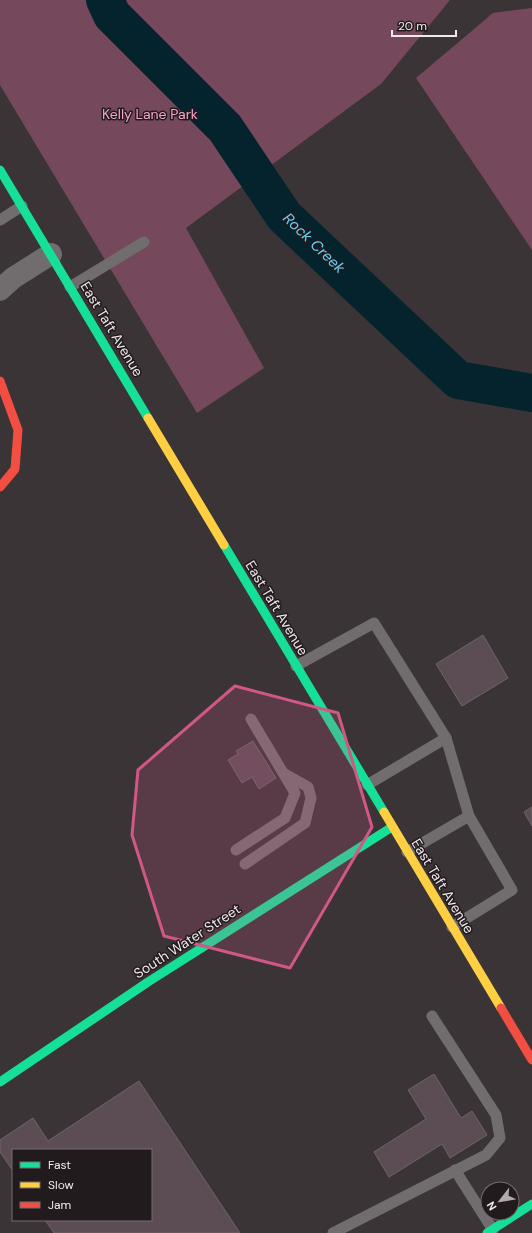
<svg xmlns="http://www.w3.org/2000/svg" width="532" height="1233" viewBox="0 0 532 1233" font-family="'DM Sans',sans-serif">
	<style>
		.green { fill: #76485c }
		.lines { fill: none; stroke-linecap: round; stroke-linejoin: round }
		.river { stroke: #05232d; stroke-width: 38 }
		.building { fill: #5c4d55; stroke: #6b6668 }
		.lane { stroke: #716d6e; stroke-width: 11 }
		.street { stroke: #716d6e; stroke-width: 22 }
		.fast { stroke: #16e098; stroke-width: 9 }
		.slow { stroke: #ffcf43; stroke-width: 9 }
		.jam { stroke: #f24e42; stroke-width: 9 }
		.marked { fill: #d05786; fill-opacity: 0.2; stroke: #d05786; stroke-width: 3; stroke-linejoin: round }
		.labels { text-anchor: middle; stroke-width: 3; stroke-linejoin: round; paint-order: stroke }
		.park-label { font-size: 14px; fill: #f8a4c9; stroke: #211b1e }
		.street-label { font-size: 14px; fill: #f1e9ec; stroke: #211b1e }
		.water-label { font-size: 15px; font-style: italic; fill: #68d1f6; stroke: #211b1e }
	</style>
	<rect width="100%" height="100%" fill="#3b3437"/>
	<g class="green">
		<polygon points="0,0 450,0 381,84 186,228 264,368 197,413 0,85"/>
		<polygon points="532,8 532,250 416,78 493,13"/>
	</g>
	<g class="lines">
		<polyline class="river" points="105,0 112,15 225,128 284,216 458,380 532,393"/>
	</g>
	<g class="building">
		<polygon points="483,635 508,678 462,706 436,664"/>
		<polygon points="253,741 276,778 259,789 252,777 242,783 228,760 238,754 236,751"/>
		<polygon points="532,807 532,826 524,812"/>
		<polygon points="434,1074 461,1118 472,1111 487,1135 450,1158 442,1144 389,1177 374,1152 426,1119 408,1090"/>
		<polygon points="139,1081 240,1233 54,1233 45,1220 151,1220 151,1150 13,1150 13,1171 0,1152 0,1140 33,1118 48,1141"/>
	</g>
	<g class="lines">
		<g class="lane">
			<polyline points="0,220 22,206"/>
			<polyline points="70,287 144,242"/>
			<polyline points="296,666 374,623 446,738 469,816 512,890 452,927"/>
			<polyline points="367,785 446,738"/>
			<polyline points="236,850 285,818 295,793 251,719"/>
			<polyline points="407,852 469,816"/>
			<polyline points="245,864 305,823 311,798 308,787 285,774"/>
			<polyline points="455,1170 493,1230"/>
			<polyline points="333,1233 486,1155 500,1138 496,1115 432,1016"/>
		</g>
		<polyline class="street" points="0,290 13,278 51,254"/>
		<g class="fast">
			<polyline points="0,170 148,418"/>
			<polyline points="224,545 384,812"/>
			<polyline points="0,1082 148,982 392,827"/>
			<polyline points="487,1233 532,1204"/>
		</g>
		<g class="slow">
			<polyline points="148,418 224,545"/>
			<polyline points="384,812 501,1008"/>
		</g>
		<g class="jam">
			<polyline points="0,381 18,430 15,469 0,487"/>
			<polyline points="501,1008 532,1060"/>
		</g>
	</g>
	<path class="marked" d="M235,686L338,713L372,827L290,968L164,936L132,835L138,770Z"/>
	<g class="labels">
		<g class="park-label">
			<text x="150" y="119">Kelly Lane Park</text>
		</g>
		<g class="street-label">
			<text transform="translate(112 329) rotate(59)" y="5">East Taft Avenue</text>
			<text transform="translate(277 608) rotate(59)" y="5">East Taft Avenue</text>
			<text transform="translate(443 886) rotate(59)" y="5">East Taft Avenue</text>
			<text transform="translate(187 941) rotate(-33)" y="5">South Water Street</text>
		</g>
		<g class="water-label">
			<text transform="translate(314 243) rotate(44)" y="5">Rock Creek</text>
		</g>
	</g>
	<rect x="12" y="1149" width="140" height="72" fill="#211b1e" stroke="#746d70"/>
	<rect x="20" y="1162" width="20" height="6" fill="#16e098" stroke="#746d70"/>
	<text x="48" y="1169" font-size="12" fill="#f1e9ec">Fast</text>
	<rect x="20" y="1182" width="20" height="6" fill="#ffcf43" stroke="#746d70"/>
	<text x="48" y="1189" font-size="12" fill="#f1e9ec">Slow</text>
	<rect x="20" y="1202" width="20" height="6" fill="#f24e42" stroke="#746d70"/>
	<text x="48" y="1209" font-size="12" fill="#f1e9ec">Jam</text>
	<g transform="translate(500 1201) rotate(239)"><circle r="19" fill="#211b1e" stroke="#746d70"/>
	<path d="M0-3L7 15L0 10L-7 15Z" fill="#b1aaad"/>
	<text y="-6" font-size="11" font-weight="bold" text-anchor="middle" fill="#f1e9ec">N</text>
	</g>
	<path d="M392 30v6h64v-6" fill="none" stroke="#f1e9ec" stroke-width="2"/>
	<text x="398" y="30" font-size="12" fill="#f1e9ec" stroke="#211b1e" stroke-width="3" paint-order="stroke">20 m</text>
</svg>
